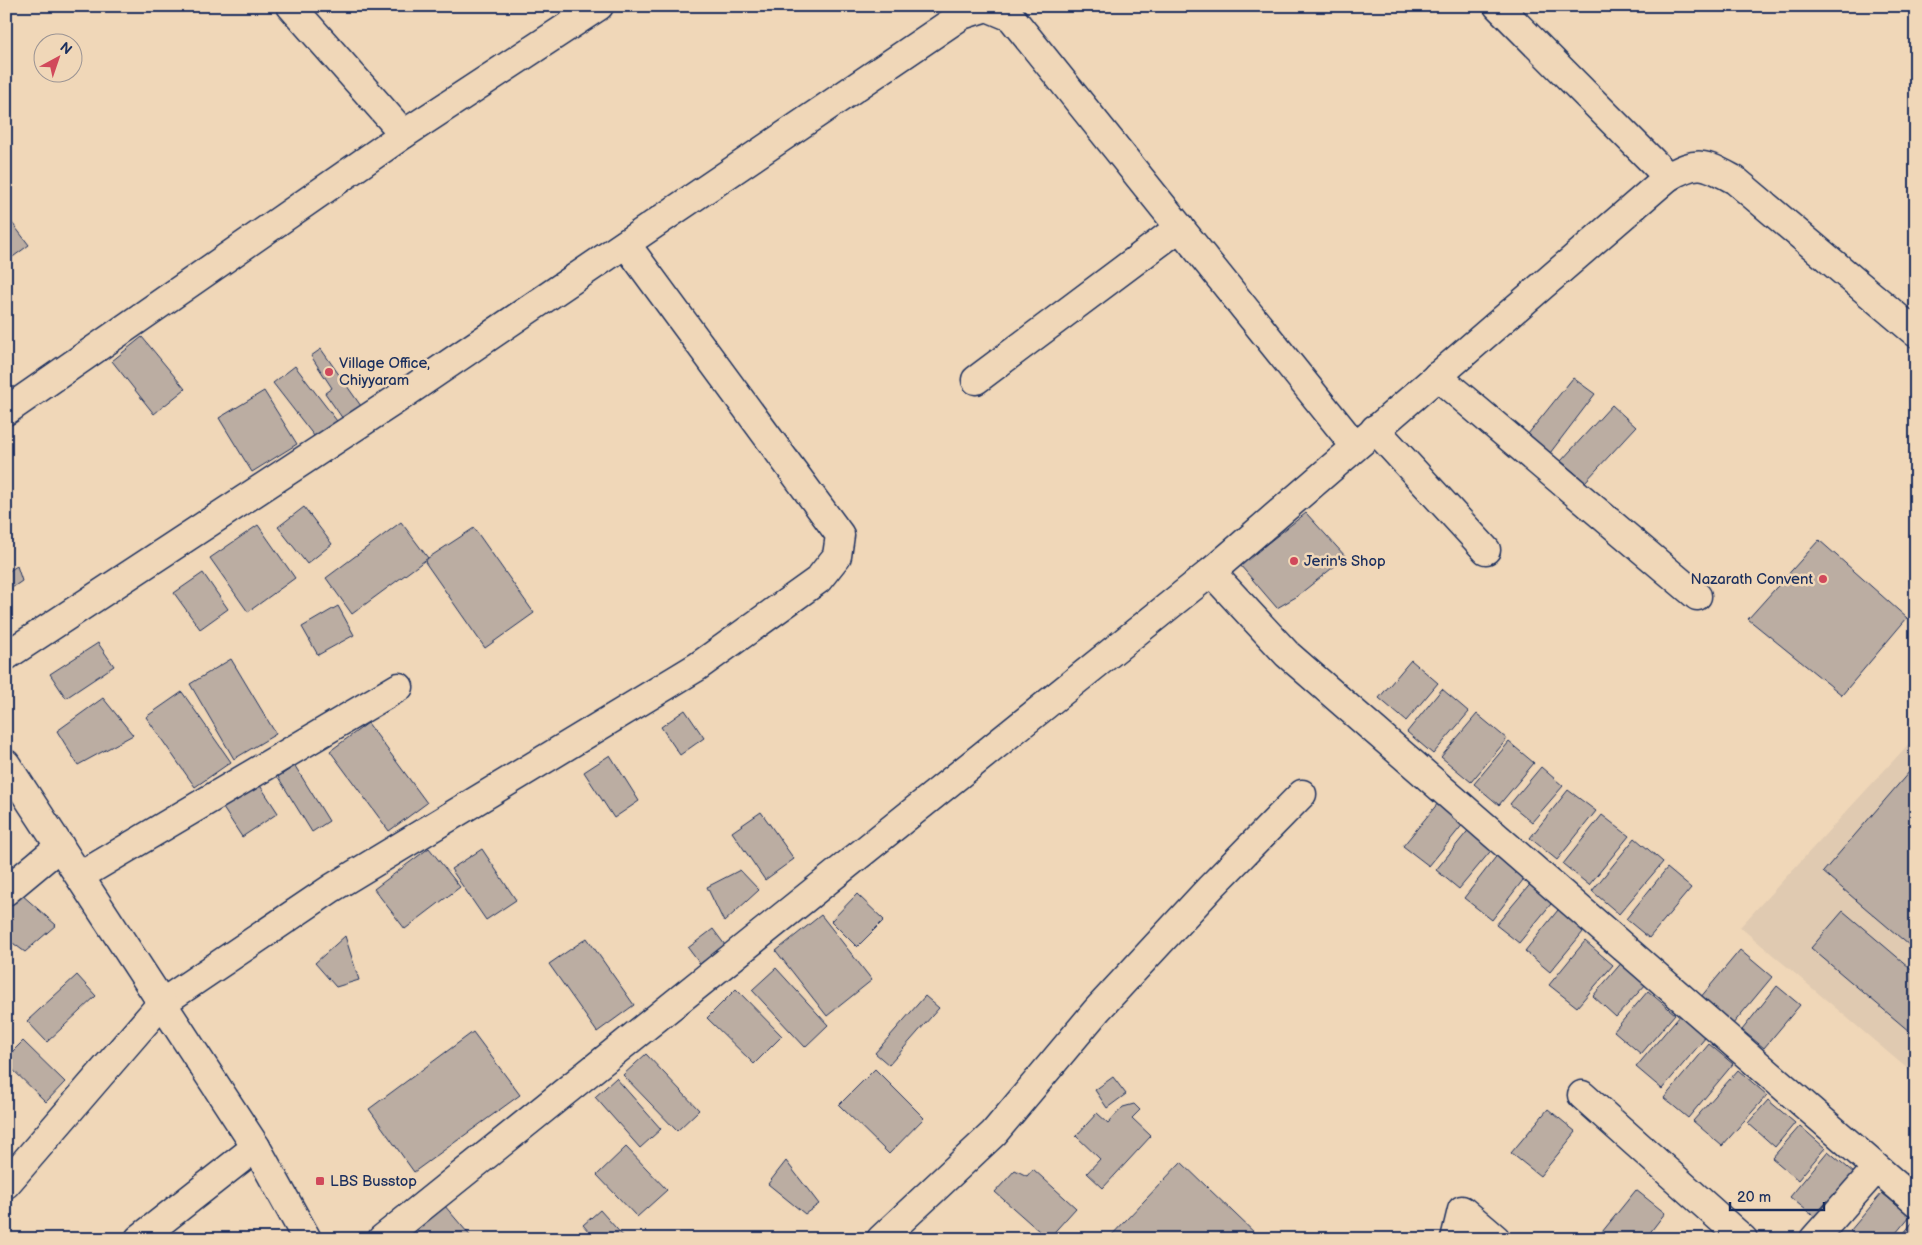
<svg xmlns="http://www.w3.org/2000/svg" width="1922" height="1245" viewBox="0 0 1922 1245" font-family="'Balsamiq Sans',sans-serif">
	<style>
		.built { fill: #e0cab1 }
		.building { fill: #bbada2; stroke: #1b2f5e }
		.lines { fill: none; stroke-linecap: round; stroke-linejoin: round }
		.minor-casing { stroke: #1b2f5e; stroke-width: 31 }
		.major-casing { stroke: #1b2f5e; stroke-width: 31 }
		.minor { stroke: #f0d7b8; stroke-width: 28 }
		.major { stroke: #f0d7b8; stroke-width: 28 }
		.poi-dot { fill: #d1495b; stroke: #f0d7b8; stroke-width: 2 }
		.labels { text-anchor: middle; stroke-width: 5; stroke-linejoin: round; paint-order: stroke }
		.poi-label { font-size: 15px; fill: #1b2f5e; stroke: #f0d7b8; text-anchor: start }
	</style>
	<rect width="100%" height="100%" fill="#f0d7b8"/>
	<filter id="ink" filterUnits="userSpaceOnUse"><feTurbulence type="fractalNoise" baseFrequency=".02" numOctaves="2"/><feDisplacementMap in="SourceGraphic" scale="10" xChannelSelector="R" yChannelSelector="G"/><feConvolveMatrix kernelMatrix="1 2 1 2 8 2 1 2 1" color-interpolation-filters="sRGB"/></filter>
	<g filter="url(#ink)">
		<polygon class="built" points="1916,736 1916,1076 1740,927"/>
		<g class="building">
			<polygon points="6,215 29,245 6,262"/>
			<polygon points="142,337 185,389 154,414 112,361"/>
			<polygon points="321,349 361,406 343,419 325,393 332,388 311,356"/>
			<polygon points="295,366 340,425 318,441 273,383"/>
			<polygon points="1573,378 1595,394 1547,457 1524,439"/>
			<polygon points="264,391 297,444 252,472 219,418"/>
			<polygon points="1612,405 1636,427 1585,482 1561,461"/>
			<polygon points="304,507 332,544 307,564 278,527"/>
			<polygon points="1306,513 1346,557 1296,597 1277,608 1240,565"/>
			<polygon points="401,522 428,558 352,614 326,578"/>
			<polygon points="258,525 295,578 248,612 210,558"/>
			<polygon points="474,528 534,613 485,648 425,562 428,558"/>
			<polygon points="1819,540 1907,618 1842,695 1748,619"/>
			<polygon points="17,566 22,581 6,592 6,573"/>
			<polygon points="203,573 228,609 200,629 174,593"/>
			<polygon points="338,606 354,635 318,655 302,627"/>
			<polygon points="98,643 114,666 66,698 50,674"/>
			<polygon points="231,659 276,734 234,759 190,684"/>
			<polygon points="1411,660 1438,683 1406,721 1379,698"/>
			<polygon points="1442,689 1469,712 1433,754 1407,732"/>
			<polygon points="182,692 231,762 195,787 146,717"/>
			<polygon points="103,698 133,735 78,765 57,731"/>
			<polygon points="685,710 704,738 680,755 661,727"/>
			<polygon points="1477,714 1507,739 1471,782 1441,757"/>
			<polygon points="368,723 427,803 389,831 330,751"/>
			<polygon points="1509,742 1534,763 1499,805 1474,784"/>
			<polygon points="610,755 639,801 614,818 584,772"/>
			<polygon points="1916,764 1916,951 1823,872"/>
			<polygon points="295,766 329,821 312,832 278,777"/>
			<polygon points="1541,767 1563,786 1532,822 1510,804"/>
			<polygon points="259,784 278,813 242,837 223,808"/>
			<polygon points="1568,790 1596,811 1557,860 1530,838"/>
			<polygon points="1443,797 1468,818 1429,866 1403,846"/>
			<polygon points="761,812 794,859 765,880 732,832"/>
			<polygon points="1602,815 1629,836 1589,885 1563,864"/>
			<polygon points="1475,822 1499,841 1459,889 1436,870"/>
			<polygon points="1635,838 1663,862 1619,914 1592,891"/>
			<polygon points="429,848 460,887 405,929 374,889"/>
			<polygon points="482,849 516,900 486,920 451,869"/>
			<polygon points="1502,849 1530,871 1492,920 1464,898"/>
			<polygon points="1667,868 1691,888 1649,938 1626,919"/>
			<polygon points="740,870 759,890 724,922 707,887"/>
			<polygon points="1533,881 1555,899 1519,943 1496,925"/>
			<polygon points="12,886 56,925 25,952 6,938 6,893"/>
			<polygon points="857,894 884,920 857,947 831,921"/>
			<polygon points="1562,905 1588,926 1550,972 1525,951"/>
			<polygon points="1843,911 1916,973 1916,1037 1811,948"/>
			<polygon points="821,915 872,980 827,1016 776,951"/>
			<polygon points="713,929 725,945 700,964 688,948"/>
			<polygon points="345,936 359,980 336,987 315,963"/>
			<polygon points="587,938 634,1005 597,1032 549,964"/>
			<polygon points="1585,941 1613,965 1577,1007 1549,985"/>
			<polygon points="1740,950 1772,977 1732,1025 1700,998"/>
			<polygon points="1624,960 1648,982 1616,1017 1593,996"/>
			<polygon points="776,968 828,1025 805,1047 752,990"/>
			<polygon points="77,975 96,996 47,1042 27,1021"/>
			<polygon points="1777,986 1800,1005 1764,1048 1742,1030"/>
			<polygon points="736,989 782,1036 754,1064 707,1018"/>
			<polygon points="1648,991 1675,1014 1641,1054 1614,1031"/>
			<polygon points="925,996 939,1008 889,1065 875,1053"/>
			<polygon points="1680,1015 1706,1037 1662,1089 1636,1067"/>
			<polygon points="473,1032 520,1095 414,1172 369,1109"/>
			<polygon points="23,1041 65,1082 46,1102 6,1063 6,1058"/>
			<polygon points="1709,1044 1733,1064 1688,1118 1664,1098"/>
			<polygon points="646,1054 699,1110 677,1131 623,1075"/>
			<polygon points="875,1069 924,1118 889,1154 839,1105"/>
			<polygon points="1738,1070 1767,1095 1722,1146 1693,1121"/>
			<polygon points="1113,1077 1126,1094 1107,1108 1095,1090"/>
			<polygon points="616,1078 661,1129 640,1148 595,1097"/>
			<polygon points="1768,1100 1795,1123 1775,1147 1748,1123"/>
			<polygon points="1134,1104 1140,1110 1132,1118 1151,1136 1103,1188 1087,1173 1100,1159 1076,1136 1097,1113 1108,1123 1123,1107"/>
			<polygon points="1548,1109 1576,1132 1540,1176 1511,1153"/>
			<polygon points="1800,1126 1825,1148 1798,1180 1772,1158"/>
			<polygon points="626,1147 667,1190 637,1217 597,1175"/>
			<polygon points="1828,1151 1854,1173 1817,1219 1790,1197"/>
			<polygon points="786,1161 819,1204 805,1214 768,1184"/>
			<polygon points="1181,1162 1261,1239 1108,1239"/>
			<polygon points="1033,1169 1076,1208 1048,1239 995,1192 1015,1170 1027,1176"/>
			<polygon points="1636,1190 1665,1213 1645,1239 1611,1239 1602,1232"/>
			<polygon points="1882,1193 1910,1216 1891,1239 1860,1239 1850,1231"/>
			<polygon points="444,1205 473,1239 422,1239 414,1230"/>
			<polygon points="600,1210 624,1237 623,1239 595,1239 583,1225"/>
			<polygon points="1916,1218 1916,1239 1899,1239"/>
			<polygon points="574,1231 581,1239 564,1239"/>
		</g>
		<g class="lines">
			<defs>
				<g id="minor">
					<polyline points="291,6 404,134 599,6"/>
					<path d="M1498,6L1668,177C1699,159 1705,164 1735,180L1916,333"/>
					<polyline points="1437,376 1697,596"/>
					<polyline points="976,380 1180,227"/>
					<polyline points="6,411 404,134"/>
					<polyline points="1375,429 1486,550"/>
					<polyline points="1211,572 1287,654 1916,1202"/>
					<polyline points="6,656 394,401 962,15 987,7 1011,17 1355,446"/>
					<polyline points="80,876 399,687"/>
					<polyline points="6,891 60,846"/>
					<polyline points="1582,1095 1743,1239"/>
					<polyline points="6,1184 162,1003 332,888 697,667 818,580 837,556 840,535 626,244"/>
					<polyline points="139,1239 256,1147"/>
					<polyline points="382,1239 1211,572 1668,177"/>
					<polyline points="881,1239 994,1133 1097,1010 1210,888 1302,794"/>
					<polyline points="1455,1239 1462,1210 1496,1239"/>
					<polyline points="1814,1239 1876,1169"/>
				</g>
				<polyline id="major" points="6,764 256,1147 307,1239"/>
			</defs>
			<use href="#minor" class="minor-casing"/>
			<use href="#major" class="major-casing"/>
			<use href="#minor" class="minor"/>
			<use href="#major" class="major"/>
		</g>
	</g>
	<g class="poi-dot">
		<circle cx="329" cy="372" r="5"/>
		<circle cx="1294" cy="561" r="5"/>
		<circle cx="1823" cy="579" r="5"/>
		<rect x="315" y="1176" width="10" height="10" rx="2.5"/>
	</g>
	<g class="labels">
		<g class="poi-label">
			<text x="339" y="368">Village Office,<tspan x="339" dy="17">Chiyyaram</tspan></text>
			<text x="1304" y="566">Jerin's Shop</text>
			<text x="1813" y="584" text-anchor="end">Nazarath Convent</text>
			<text x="330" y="1186">LBS Busstop</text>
		</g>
	</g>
	<rect width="1922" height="1245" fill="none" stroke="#f0d7b8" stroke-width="25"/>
	<rect x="12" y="12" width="1897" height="1220" fill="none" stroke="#1b2f5e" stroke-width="2" filter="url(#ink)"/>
	<g transform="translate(58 58) rotate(40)"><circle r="24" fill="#f0d7b8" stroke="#9b9494"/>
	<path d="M0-4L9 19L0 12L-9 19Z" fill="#d1495b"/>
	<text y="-8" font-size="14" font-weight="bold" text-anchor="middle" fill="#1b2f5e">N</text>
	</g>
	<path d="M1730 1202v8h94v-8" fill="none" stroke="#1b2f5e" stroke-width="2.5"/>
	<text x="1737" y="1202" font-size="15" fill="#1b2f5e" stroke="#f0d7b8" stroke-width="4" paint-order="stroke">20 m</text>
</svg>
